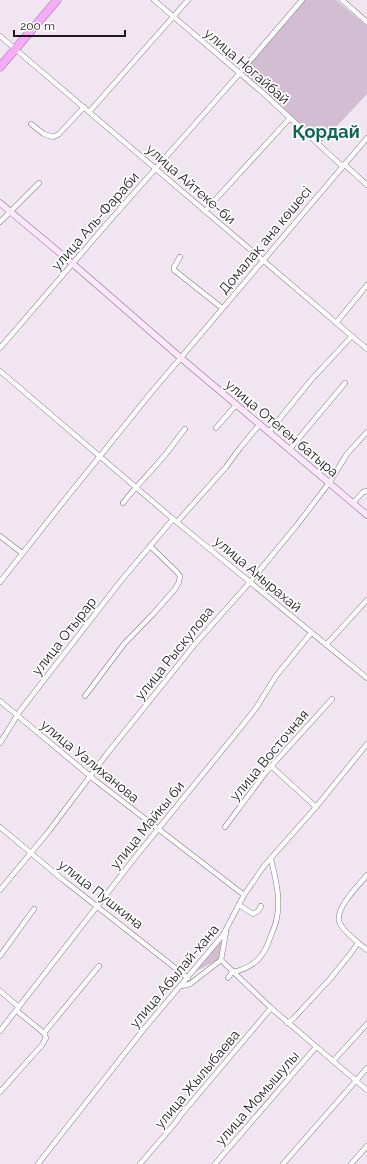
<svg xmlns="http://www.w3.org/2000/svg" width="367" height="1164" viewBox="0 0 367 1164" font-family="Raleway,sans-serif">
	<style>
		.green { fill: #d2bdd2 }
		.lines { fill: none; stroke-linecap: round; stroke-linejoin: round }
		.street-casing { stroke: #837783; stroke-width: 5.5 }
		.secondary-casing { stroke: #837783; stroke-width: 7 }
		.highway-casing { stroke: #a878a9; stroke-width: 9 }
		.street { stroke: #fff; stroke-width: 4.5 }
		.secondary { stroke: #fce6fc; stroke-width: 6 }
		.highway { stroke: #f4acf6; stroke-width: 8 }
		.labels { text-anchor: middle; stroke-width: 3.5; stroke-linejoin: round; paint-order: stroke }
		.street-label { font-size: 14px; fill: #1b171b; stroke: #fff }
		.district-label { font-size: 18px; font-weight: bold; fill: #116555; stroke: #fff }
	</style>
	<rect width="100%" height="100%" fill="#f2e5f2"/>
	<g class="green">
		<polygon points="304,0 336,0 367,26 367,94 322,142 241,73"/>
		<polygon points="222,939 219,959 195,972"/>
	</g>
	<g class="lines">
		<defs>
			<g id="street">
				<polyline points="154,0 263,93 342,166"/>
				<polyline points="342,0 367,22"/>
				<polyline points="0,36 367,349"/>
				<polyline points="90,111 188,0"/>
				<polyline points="31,124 44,134 53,137 59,134 84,107"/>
				<polyline points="344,164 367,185"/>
				<polyline points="205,211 290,118"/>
				<polyline points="0,222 39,183"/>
				<polyline points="180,257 174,267 174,270 222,308"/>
				<polyline points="336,323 367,285"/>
				<polyline points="0,348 105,226 239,74 242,70 302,0"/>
				<polyline points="0,371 173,519 367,678"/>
				<polyline points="216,428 236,405"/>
				<polyline points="269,432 311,380 352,336"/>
				<polyline points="289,450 345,383"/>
				<path d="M123,503C136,486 151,472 164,456C172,447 178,437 185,429"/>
				<polyline points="353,503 363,492 367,491"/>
				<polyline points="177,522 226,467 240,448 259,425"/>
				<polyline points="0,536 22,553"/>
				<polyline points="0,582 59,507 150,394 367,138"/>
				<polyline points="326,645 367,600"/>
				<polyline points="85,696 124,644 154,613 175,589 179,582 180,576 177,572 150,546"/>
				<polyline points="0,701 96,781 244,895"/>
				<polyline points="0,743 20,711 61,658 120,582 173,519"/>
				<polyline points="271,766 316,807"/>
				<polyline points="0,827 62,879 188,978"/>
				<polyline points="225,827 266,772 332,699"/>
				<path d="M367,875C359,885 336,907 339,921C341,930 360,944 367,950"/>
				<polyline points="0,890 49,831 106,755 195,644 250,582 297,525 329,483 347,454 367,432"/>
				<polyline points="239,905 253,914 258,911 261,906"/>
				<polyline points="0,956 34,909"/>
				<polyline points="221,960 271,1008 367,1090"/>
				<path d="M234,972C254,967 264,957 270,938C273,931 276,924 277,917C281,898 275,877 271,859"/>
				<polyline points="228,978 233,971"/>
				<polyline points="182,986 190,984 221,960 226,932"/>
				<polyline points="0,991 19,1007"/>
				<polyline points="287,1023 292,1020 330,979 351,953 358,943"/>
				<polyline points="0,1031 137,855 242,726 256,708 276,676 311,633"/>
				<polyline points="44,1033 99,966"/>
				<polyline points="333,1061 367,1024"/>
				<polyline points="0,1092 42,1045 46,1038 44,1033 17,1011"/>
				<polyline points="38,1164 143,1030 223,935 244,895 264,866 316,807 367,744"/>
				<polyline points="140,1164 176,1122 180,1116 271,1008"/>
				<polyline points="215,1164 316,1047"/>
				<polyline points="283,1164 367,1068"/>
				<polyline points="351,1164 367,1146"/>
			</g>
			<polyline id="secondary" points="0,203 73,264 181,358 367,515"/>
			<polyline id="highway" points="0,67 57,0"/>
		</defs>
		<use href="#street" class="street-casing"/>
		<use href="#secondary" class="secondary-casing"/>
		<use href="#highway" class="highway-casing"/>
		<use href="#street" class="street"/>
		<use href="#secondary" class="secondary"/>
		<use href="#highway" class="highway"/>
	</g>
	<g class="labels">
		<g class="street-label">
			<text transform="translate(247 66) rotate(41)" y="5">улица Ногайбай</text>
			<text transform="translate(191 184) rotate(41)" y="5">улица Айтеке-би</text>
			<text transform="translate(95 221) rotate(-49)" y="5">улица Аль-Фараби</text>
			<text transform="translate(265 240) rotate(-50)" y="5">Домалақ ана көшесі</text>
			<text transform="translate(282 428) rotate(40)" y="5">улица Отеген батыра</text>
			<text transform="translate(258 574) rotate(40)" y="5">улица Анырахай</text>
			<text transform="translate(64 636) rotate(-52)" y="5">улица Отырар</text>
			<text transform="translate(174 653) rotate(-51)" y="5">улица Рыскулова</text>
			<text transform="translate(269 755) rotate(-50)" y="5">улица Восточная</text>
			<text transform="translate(90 761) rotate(39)" y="5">улица Уалиханова</text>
			<text transform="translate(147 825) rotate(-51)" y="5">улица Майкы би</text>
			<text transform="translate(101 894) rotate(38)" y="5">улица Пушкина</text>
			<text transform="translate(174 976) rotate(-50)" y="5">улица Абылай-хана</text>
			<text transform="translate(197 1079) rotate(-50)" y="5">улица Жылыбаева</text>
			<text transform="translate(257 1098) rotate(-49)" y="5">улица Момышулы</text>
		</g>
		<g class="district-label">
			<text x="326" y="138">Қордай</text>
		</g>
	</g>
	<path d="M14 30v6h111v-6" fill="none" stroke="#1b171b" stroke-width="2"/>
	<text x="20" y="30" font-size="12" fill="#1b171b" stroke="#ffffff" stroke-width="3" paint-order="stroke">200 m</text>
</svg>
